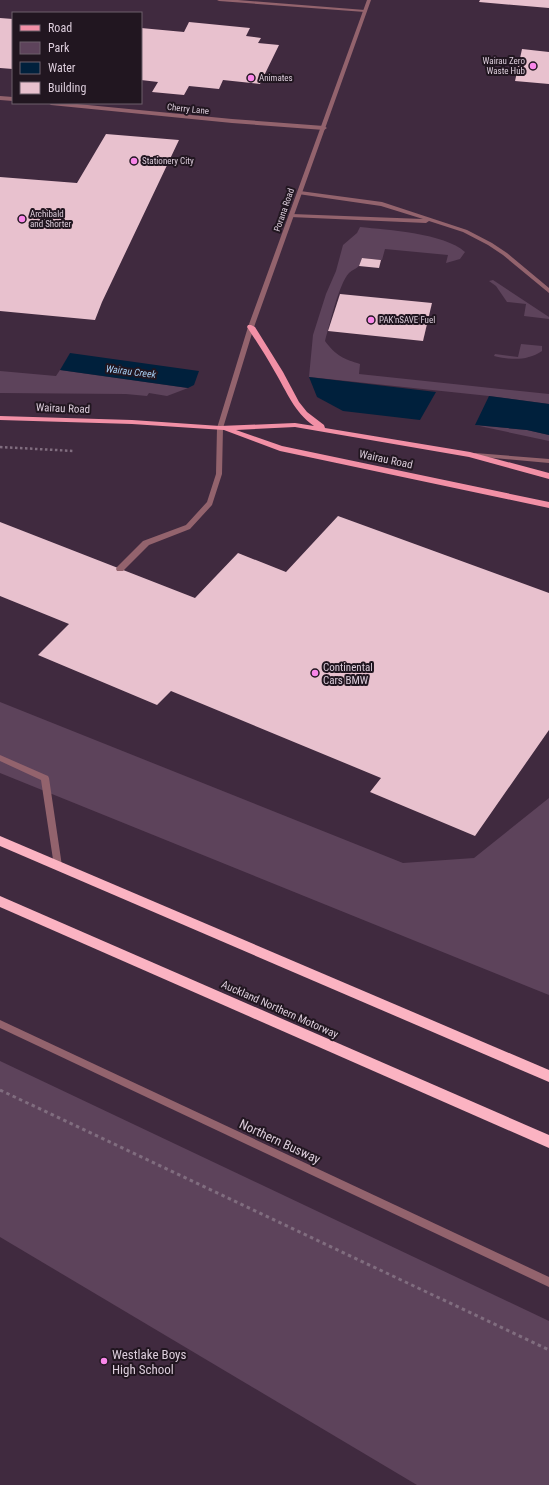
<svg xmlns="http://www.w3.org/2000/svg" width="549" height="1485" viewBox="0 0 549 1485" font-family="'Roboto Condensed',sans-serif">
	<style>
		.green { fill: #5d435b }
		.water { fill: #00203c }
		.building { fill: #e8c1ce }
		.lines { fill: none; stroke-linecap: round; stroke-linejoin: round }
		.path-far1 { stroke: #806d7f; stroke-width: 2.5; stroke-dasharray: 2.5 2.5; stroke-linecap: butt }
		.path { stroke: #806d7f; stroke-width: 3; stroke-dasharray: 3.5 3.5; stroke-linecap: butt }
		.service { fill: #93636d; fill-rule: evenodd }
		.minor { fill: #93636d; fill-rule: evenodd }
		.tertiary { fill: #93636d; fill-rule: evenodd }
		.primary { fill: #f290a6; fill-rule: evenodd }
		.motorway { fill: #fbb3c2; fill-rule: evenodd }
		.poi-dot { fill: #f987e9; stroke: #211620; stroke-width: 1.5 }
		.labels { text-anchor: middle; stroke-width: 4; stroke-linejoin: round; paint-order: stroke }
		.far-poi-label { font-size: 9px; fill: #dccddb; stroke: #211620; text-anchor: start }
		.far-street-label { font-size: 9px; fill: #dccddb; stroke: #211620 }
		.far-water-label { font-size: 10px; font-style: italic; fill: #a7cff4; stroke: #211620 }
		.street-label { font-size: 11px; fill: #dccddb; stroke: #211620 }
		.poi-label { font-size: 11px; fill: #dccddb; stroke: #211620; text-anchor: start }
		.near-street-label { font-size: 13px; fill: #dccddb; stroke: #211620 }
		.near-poi-label { font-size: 13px; fill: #dccddb; stroke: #211620; text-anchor: start }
	</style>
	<rect width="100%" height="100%" fill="#402a3f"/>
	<g class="green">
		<path d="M360,227C388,230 444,233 465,252L460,259L446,263L448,255L385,249L382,260L362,258L359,266C356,269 352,270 349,273C339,283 329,327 325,341C336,356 344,359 360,364L359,374L549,394V404L489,396L309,377L313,335L326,294L336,271L343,245L357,233Z"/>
		<polygon points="493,280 549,317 549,319 524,316 526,304 507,302 496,286 489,281"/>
		<path d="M521,344L542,346V351C527,361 511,360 494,356L495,354L518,357Z"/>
		<polygon points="60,370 188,388 167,396 149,393 147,396 126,394 0,393 0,371 56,376"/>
		<polygon points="475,425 527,430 549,435 549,441"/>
		<polygon points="0,702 403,863 474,858 549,798 549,995 0,773"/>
		<polygon points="0,1061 549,1321 549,1485 417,1485 0,1237"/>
	</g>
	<g class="water">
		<polygon points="70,353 199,371 194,385 188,388 60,370"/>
		<polygon points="309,377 436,392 420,420 343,411 317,397"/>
		<polygon points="489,396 549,404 549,435 527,430 475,425"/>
	</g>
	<g class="building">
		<polygon points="480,0 549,0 549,8 479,2"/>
		<polygon points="0,18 13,19 13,69 0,68"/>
		<polygon points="189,22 250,28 246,36 261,38 258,43 279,45 260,84 223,80 219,89 189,86 184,95 152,92 158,82 141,80 141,28 184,32"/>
		<polygon points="522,49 549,52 549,84 515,81"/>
		<polygon points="106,134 179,140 102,302 95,320 0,311 0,177 77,183"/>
		<polygon points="362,258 381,260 379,268 359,266"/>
		<polygon points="340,294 432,303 423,341 328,331"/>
		<polygon points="338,516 549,593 549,730 475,836 370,792 381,778 171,691 157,705 38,655 69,624 0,596 0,522 195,598 238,553 286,572"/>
	</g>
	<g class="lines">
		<polyline class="path-far1" points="0,447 74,451"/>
		<polyline class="path" points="0,1090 549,1350"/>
		<g class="service">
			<polygon points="300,191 382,202 467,230 492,243 507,253 549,288 549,293 503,255 488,245 463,232 429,221 426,223 290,217 289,216 292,214 423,219 381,206 298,194 298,192"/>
			<polygon points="220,426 223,428 222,474 212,505 190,529 149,545 123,571 117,571 116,569 117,567 143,541 186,525 207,502 216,474 217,428"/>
			<polygon points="475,453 549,459 549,463 473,456 472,455"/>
			<polygon points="0,755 48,776 49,778 62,866 61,868 55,868 54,866 41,780 0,761"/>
			<polygon points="0,1020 549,1277 549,1287 0,1028"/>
		</g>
		<g class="minor">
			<polygon points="217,0 238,0 365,10 367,11 365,12 219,1"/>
			<polygon points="0,96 13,97 13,101 0,100"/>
			<polygon points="48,103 67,103 232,119 324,126 327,128 324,130 232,123 51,105"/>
		</g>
		<polygon class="tertiary" points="367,0 371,0 254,327 223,428 222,429 218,429 217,428 248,327"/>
		<path class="primary" d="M248,325H251L255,327L283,372L299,402L307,412L324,425L325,428L470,452L549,473V479L469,457L295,427L236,430L282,446L549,502V508L280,451L224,430L132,424L0,420V416L132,420L220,426L295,423L314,426C294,412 287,392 275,372C266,356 257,342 247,327Z"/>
		<g class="motorway">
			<polygon points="0,836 549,1070 549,1082 0,846"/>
			<polygon points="0,896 549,1135 549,1148 0,907"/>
		</g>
	</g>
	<g class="poi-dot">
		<circle cx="533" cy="66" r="4"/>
		<circle cx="251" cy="78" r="4"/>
		<circle cx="134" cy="161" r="4"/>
		<circle cx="22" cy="219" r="4"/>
		<circle cx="371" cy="320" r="4"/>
		<circle cx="315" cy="673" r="4"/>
		<circle cx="104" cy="1361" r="4"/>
	</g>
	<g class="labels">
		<g class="far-poi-label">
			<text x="525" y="64" text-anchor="end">Wairau Zero<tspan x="525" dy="10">Waste Hub</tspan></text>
			<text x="259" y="81">Animates</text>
			<text x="142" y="164">Stationery City</text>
			<text x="30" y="217">Archibald<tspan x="30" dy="10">and Shorter</tspan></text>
			<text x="379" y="323">PAK'nSAVE Fuel</text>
		</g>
		<g class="far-street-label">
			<text transform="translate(188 109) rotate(6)" y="3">Cherry Lane</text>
			<text transform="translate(284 210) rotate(-71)" y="3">Porana Road</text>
		</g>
		<g class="far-water-label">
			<text transform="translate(131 371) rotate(7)" y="4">Wairau Creek</text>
		</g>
		<g class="street-label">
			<text transform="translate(63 408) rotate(2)" y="4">Wairau Road</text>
			<text transform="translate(386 459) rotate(12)" y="4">Wairau Road</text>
			<text transform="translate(280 1009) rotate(24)" y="4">Auckland Northern Motorway</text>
		</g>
		<g class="poi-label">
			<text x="323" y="671">Continental<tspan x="323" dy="13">Cars BMW</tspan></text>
		</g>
		<g class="near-street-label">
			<text transform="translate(280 1141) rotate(25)" y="5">Northern Busway</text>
		</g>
		<g class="near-poi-label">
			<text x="112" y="1359">Westlake Boys<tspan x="112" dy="15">High School</tspan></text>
		</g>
	</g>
	<rect x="12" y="12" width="130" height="92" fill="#211620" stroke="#6c5f6b"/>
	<rect x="20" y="25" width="20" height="6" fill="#f290a6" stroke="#6c5f6b"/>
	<text x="48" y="32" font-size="12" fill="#dccddb">Road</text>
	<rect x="20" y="42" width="20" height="12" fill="#5d435b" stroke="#6c5f6b"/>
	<text x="48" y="52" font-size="12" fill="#dccddb">Park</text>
	<rect x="20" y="62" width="20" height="12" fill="#00203c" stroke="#6c5f6b"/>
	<text x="48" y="72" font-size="12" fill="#dccddb">Water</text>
	<rect x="20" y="82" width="20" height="12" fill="#e8c1ce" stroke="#6c5f6b"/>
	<text x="48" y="92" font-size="12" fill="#dccddb">Building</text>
</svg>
